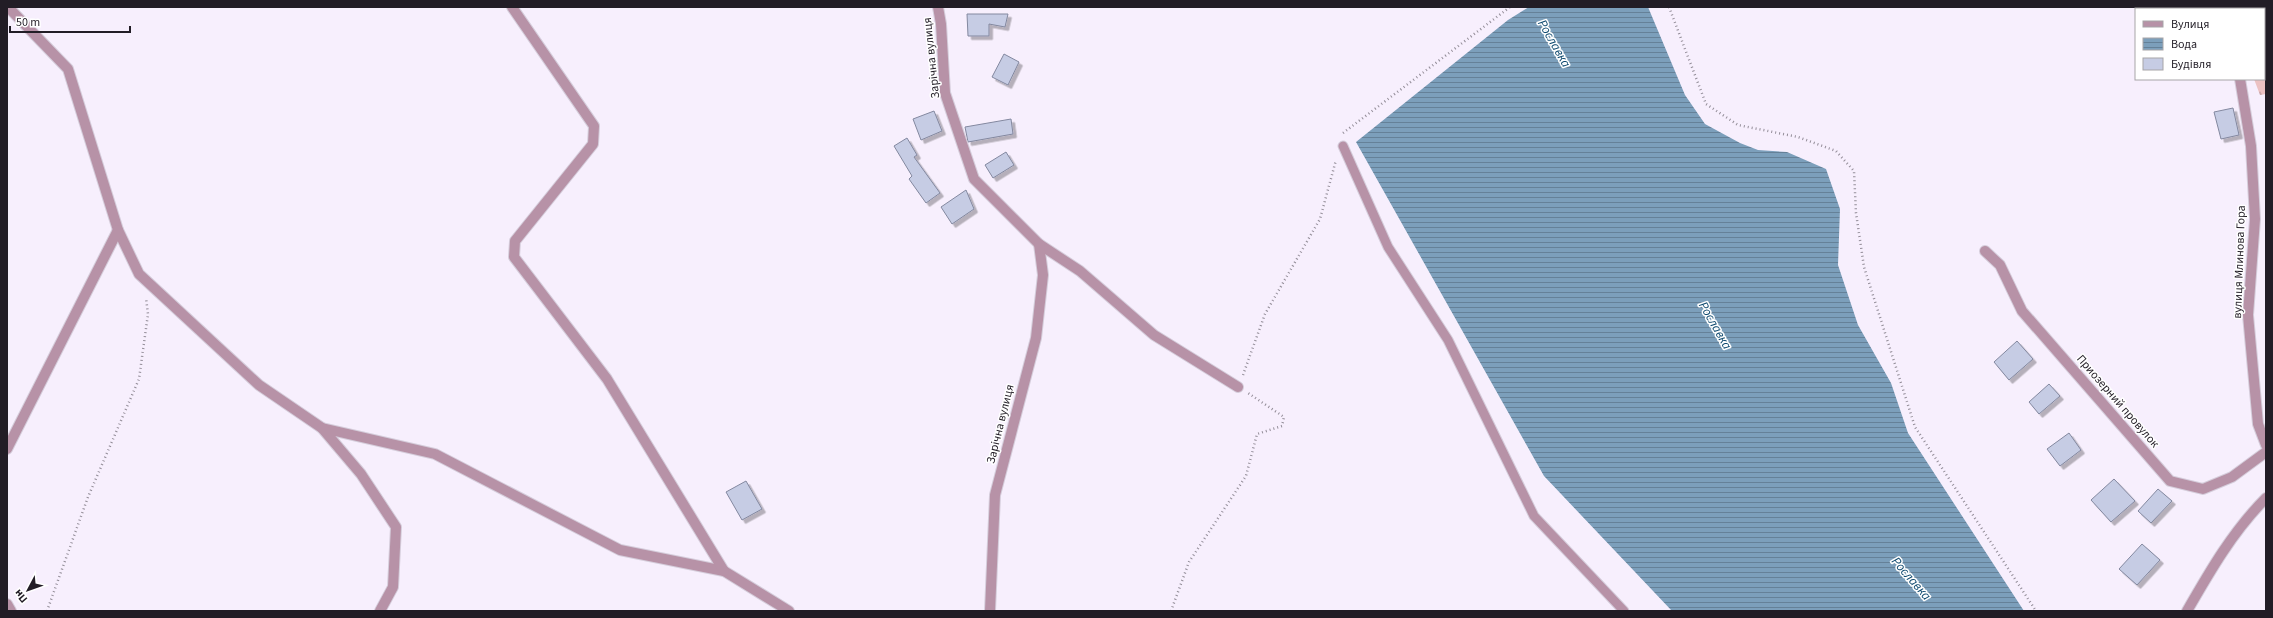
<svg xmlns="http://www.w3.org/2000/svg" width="2273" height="618" viewBox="0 0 2273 618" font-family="'Source Sans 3',sans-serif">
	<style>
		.forest { fill: url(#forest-firs) }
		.water { fill: url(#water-rules) }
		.building { fill: #c6cce4; stroke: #83889f; filter: url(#shadow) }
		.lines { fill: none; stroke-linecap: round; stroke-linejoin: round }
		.service-casing { stroke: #d5cddb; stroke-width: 11 }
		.minor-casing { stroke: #d5cddb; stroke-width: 12 }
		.path { stroke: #948e99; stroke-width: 2.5; stroke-dasharray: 1 3; stroke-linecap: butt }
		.service { stroke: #b792a7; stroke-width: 9 }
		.minor { stroke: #b792a7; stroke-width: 10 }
		.labels { text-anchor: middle; stroke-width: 3; stroke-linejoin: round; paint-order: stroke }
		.street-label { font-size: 12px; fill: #221d26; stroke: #fff }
		.water-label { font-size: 13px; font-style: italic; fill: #0e496f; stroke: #fff }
	</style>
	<defs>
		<pattern id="forest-firs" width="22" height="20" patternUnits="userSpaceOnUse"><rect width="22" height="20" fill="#ecc1c2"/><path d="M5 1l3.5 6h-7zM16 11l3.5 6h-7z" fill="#caa5a7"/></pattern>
		<pattern id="water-rules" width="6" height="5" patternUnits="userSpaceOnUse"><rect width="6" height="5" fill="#7c9fbb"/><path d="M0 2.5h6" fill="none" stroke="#658198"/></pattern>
		<filter id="shadow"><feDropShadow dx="3.5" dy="3.5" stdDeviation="0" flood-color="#0004"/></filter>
	</defs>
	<rect width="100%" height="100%" fill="#f7effd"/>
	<polygon class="forest" points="2266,31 2266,94 2260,95 2254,79 2264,79 2264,33"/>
	<polygon class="water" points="1529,7 1648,7 1685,95 1705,124 1740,143 1758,150 1787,152 1826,169 1840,209 1838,265 1858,325 1891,383 1908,433 2024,611 1672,611 1544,476 1356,142 1508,20"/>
	<g class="building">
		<polygon points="967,14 1008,14 1005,27 989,24 989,36 968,36"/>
		<polygon points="1004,54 1019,62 1008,85 992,77"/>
		<polygon points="2233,108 2239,135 2221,139 2214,112"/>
		<polygon points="934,111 942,131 921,140 913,119"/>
		<polygon points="1011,119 1013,134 968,142 965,127"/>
		<polygon points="907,138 917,155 914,157 940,193 926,203 909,179 912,176 894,146"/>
		<polygon points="1006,152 1014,165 993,178 985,165"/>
		<polygon points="966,190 974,209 952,224 941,207"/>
		<polygon points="2017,341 2033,359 2009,380 1994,362"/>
		<polygon points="2049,384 2060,396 2039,414 2029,402"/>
		<polygon points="2069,433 2081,450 2060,466 2047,449"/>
		<polygon points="2114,479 2135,501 2111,522 2091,500"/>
		<polygon points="746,481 762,509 742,520 726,492"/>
		<polygon points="2158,489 2172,501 2151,523 2138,511"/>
		<polygon points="2142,544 2160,560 2137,585 2119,569"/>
	</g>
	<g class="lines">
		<defs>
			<polyline id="service" points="1343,146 1388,247 1448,340 1534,516 1624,611"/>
			<g id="minor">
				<polyline points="8,7 68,69 118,230 139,274 259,385 322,428 435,454 620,550 724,571 789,611"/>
				<polyline points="512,7 594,126 593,144 515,241 514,257 607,379 724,571"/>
				<polyline points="938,7 941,24 945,93 974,179 1039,244 1080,271 1154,335 1238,387"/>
				<polyline points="2196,7 2198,9"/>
				<polyline points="2264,11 2266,10"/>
				<polyline points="2240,79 2251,146 2255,219 2248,315 2258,424 2266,445"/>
				<polyline points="1985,251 2000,265 2022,311 2170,481 2203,489 2232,477 2266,452"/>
				<polyline points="322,428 361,474 396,527 393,587 380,611"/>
				<polyline points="7,449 118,230"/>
				<polyline points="7,604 11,611"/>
				<polyline points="990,611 995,495 1036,338 1043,275 1039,244"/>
				<path d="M2187,611C2210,571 2233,531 2266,498"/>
			</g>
		</defs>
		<use href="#service" class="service-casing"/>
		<use href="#minor" class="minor-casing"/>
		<g class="path">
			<polyline points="1669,7 1706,104 1738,125 1798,137 1836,151 1854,171 1856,213 1864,267 1915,427 2036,611"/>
			<polyline points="1343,133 1510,7"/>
			<polyline points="1243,375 1265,314 1320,219 1336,160"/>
			<polyline points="47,611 88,497 139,379 148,314 146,298"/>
			<polyline points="1171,611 1189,562 1246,476 1257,434 1282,426 1284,417 1248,393"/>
		</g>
		<use href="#service" class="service"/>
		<use href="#minor" class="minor"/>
	</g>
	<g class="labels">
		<g class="street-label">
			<text transform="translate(931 58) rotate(-96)" y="4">Зарічна вулиця</text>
			<text transform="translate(2239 262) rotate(-88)" y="4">вулиця Млинова Гора</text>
			<text transform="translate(2118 401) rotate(49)" y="4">Приозерний провулок</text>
			<text transform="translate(1000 424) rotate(-76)" y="4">Зарічна вулиця</text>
		</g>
		<g class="water-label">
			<text transform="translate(1555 43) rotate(60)" y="5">Рославка</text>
			<text transform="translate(1716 325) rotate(60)" y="5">Рославка</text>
			<text transform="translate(1912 578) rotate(49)" y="5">Рославка</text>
		</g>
	</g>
	<rect width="2273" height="618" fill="none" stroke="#221d26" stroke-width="16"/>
	<rect x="2135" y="8" width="130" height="72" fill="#ffffff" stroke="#a7a5a8"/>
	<rect x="2143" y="21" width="20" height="6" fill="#b792a7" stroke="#a7a5a8"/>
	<text x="2171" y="28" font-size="12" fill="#221d26">Вулиця</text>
	<rect x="2143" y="38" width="20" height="12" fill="url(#water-rules)" stroke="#a7a5a8"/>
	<text x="2171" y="48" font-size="12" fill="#221d26">Вода</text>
	<rect x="2143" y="58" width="20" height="12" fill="#c6cce4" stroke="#a7a5a8"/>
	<text x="2171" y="68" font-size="12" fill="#221d26">Будівля</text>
	<g transform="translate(28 590) rotate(229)" stroke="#ffffff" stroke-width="3" paint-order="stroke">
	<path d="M0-3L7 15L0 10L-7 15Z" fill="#221d26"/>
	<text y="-6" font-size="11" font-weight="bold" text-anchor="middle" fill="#221d26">Пн</text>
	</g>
	<path d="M10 26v6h120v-6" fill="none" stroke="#221d26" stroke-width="2"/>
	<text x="16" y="26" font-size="12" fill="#221d26" stroke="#ffffff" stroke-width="3" paint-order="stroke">50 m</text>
</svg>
